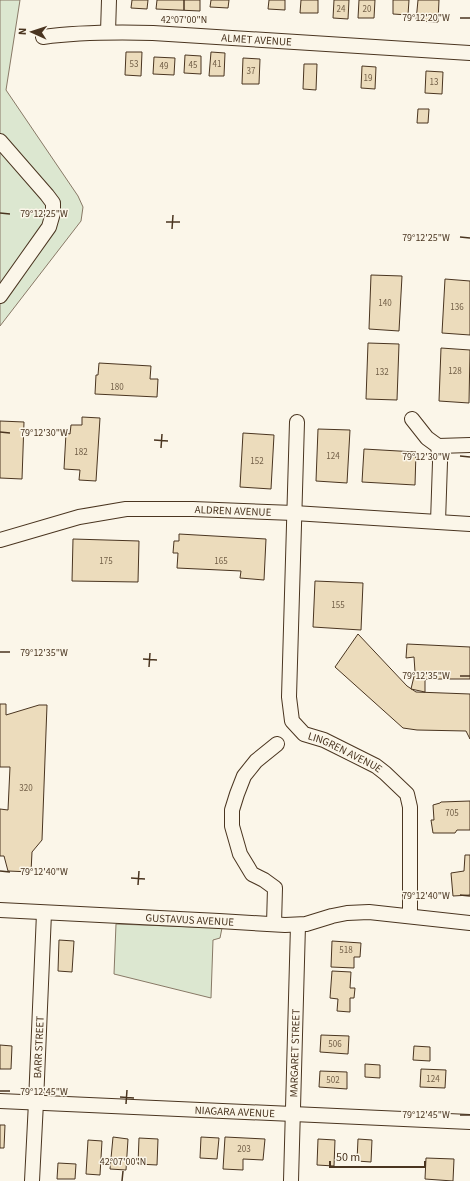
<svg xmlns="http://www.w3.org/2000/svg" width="470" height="1181" viewBox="0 0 470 1181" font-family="'Source Sans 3',sans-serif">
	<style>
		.green { fill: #dce7d0; stroke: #887966 }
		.building { fill: #ecdcbc; stroke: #4a3520 }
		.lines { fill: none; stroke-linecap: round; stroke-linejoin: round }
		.minor-casing { stroke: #4a3520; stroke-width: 16 }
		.minor { stroke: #fbf6e9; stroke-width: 14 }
		.ticks { fill: none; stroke: #4a3520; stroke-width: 1.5 }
		.labels { text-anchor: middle; stroke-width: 3; stroke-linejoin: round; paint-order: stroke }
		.number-label { font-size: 9px; fill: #725f47 }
		.street-label { font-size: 11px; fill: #4a3520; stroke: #fbf6e9 }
		.ticks-label { font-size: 10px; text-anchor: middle; fill: #4a3520; stroke: #fbf6e9; stroke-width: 3; stroke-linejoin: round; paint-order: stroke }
	</style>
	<rect width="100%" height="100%" fill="#fbf6e9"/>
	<g class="green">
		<polygon points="0,0 20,0 6,90 78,196 83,207 81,221 0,326"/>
		<polygon points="116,924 222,928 220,938 213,940 211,998 114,974"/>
	</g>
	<g class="building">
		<polygon points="132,0 148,0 147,9 131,8"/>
		<polygon points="157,0 200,0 200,11 156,9"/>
		<polygon points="211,0 229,0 228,8 210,7"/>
		<polygon points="269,0 285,0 285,10 268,9"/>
		<polygon points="301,0 318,0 318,13 300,13"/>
		<polygon points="334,0 349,0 348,19 333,18"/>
		<polygon points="359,0 375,0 374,18 358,18"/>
		<polygon points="393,0 409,0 408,15 393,14"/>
		<polygon points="418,0 439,0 438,22 416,21"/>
		<polygon points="126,52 142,52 141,76 125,75"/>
		<polygon points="211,52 225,53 224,76 209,76"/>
		<polygon points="185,55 201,56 201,74 184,73"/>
		<polygon points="154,57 175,58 174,75 153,74"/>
		<polygon points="243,58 260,59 259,84 242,84"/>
		<polygon points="304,64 317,64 316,90 303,89"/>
		<polygon points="362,66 376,67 375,89 361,88"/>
		<polygon points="426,71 443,72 442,94 425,93"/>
		<polygon points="418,109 429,109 428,123 417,123"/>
		<polygon points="371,275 402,276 399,331 369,329"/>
		<polygon points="445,279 470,281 470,335 442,333"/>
		<polygon points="368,343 399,344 397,400 366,399"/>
		<polygon points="441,348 470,350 469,403 439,401"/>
		<polygon points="99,363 151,366 150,379 158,379 157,397 95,394 96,375 98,375"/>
		<polygon points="82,417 100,418 96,481 79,480 80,470 64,469 66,433 70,434 71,425 82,425"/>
		<polygon points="0,421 24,422 22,479 0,478"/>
		<polygon points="318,429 350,430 347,483 316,481"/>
		<polygon points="243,433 274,435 271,489 240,487"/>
		<polygon points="364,449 416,452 415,485 362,482"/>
		<polygon points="179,534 266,539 264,580 240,578 241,571 177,568 178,553 173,553 174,541 179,541"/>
		<polygon points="73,539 139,541 138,582 72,581"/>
		<polygon points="315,581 363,583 361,630 313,627"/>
		<polygon points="358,634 407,686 416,692 470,694 470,739 466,731 417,730 403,728 335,667"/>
		<polygon points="407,644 470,647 470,679 426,679 425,681 425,692 411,689 415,672 414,657 406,658"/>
		<polygon points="0,704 6,704 6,715 39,705 47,705 42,840 32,852 31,872 8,871 4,856 0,856 0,809 8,810 10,767 0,767"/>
		<polygon points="470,801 470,830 457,830 455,833 433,833 431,820 434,820 433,805 440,803 441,802"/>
		<polygon points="465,855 470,855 470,895 453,896 451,873 464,871"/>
		<polygon points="59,940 74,941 72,972 58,971"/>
		<polygon points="332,941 361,943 360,957 354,957 354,968 331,967"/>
		<polygon points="332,971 351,972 350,988 355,988 354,998 350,998 350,1012 337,1011 338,999 330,998"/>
		<polygon points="321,1035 349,1036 348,1054 320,1052"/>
		<polygon points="0,1045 12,1046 11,1069 0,1069"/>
		<polygon points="414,1046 430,1047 430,1061 413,1060"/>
		<polygon points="365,1064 380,1065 380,1078 365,1077"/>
		<polygon points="421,1069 446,1070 445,1088 420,1087"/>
		<polygon points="320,1071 347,1072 347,1089 319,1087"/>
		<polygon points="0,1125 5,1125 4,1148 0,1148"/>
		<polygon points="113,1137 128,1139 126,1170 110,1169"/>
		<polygon points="201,1137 219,1138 217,1159 200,1158"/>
		<polygon points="225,1137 265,1139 263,1160 243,1159 243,1170 223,1169"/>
		<polygon points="139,1138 158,1139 157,1165 138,1164"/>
		<polygon points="318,1139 335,1140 334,1166 317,1165"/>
		<polygon points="358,1139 372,1140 371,1162 357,1161"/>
		<polygon points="88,1140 102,1141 100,1175 86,1174"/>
		<polygon points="426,1158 454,1159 453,1181 425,1179"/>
		<polygon points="58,1163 76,1164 75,1179 57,1179"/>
	</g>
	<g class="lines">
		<defs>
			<g id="minor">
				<polyline points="108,32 109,0"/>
				<path id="s1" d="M43,37C80,32 116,32 153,33L470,53"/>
				<polyline points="0,141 47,195 53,203 53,213 49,227 0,296"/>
				<polyline points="412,419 427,438 438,446 440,462 438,522"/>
				<path id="s2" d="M297,422L289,697L292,721L304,734L324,740L376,766L385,773L407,794L410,807V916"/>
				<polyline points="438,446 470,445"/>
				<path id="s3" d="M0,540L79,517L126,509H193L294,513L470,524"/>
				<path id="s4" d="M0,910L219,921L285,925L306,924L332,916L347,913L369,912L470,923"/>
				<polyline points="274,924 275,888 264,880 252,874 240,854 232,826 232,810 237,794 244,776 256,761 277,744"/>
				<path id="s5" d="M0,1101L470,1122"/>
				<path id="s6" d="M32,1181L36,1102L44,913"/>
				<path id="s7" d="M291,1181L298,925"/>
			</g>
		</defs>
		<use href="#minor" class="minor-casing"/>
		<use href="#minor" class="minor"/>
	</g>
	<path class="ticks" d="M184,10V0M460,18H470M0,213L10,214M166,222H180M172,229L173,215M460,237L470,238M0,432L10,433M154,440L168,441M161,448L162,434M460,456L470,457M0,652H10M143,659L157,660M149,667L150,653M460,676H470M0,871L10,872M131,878L145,879M138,885L139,871M460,895L470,896M0,1091H10M120,1097L134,1098M126,1104L127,1090M460,1115H470M122,1181L123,1171"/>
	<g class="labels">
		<g class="number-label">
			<text x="341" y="12">24</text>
			<text x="367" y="12">20</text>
			<text x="134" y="67">53</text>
			<text x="217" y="67">41</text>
			<text x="193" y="68">45</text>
			<text x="164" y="69">49</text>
			<text x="251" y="74">37</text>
			<text x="368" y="81">19</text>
			<text x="434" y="85">13</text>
			<text x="385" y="306">140</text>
			<text x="457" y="310">136</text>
			<text x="455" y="374">128</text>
			<text x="382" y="375">132</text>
			<text x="117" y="390">180</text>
			<text x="81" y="455">182</text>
			<text x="333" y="459">124</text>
			<text x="257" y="464">152</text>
			<text x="106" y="564">175</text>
			<text x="221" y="564">165</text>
			<text x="338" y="608">155</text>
			<text x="26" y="791">320</text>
			<text x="452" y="816">705</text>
			<text x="346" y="953">518</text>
			<text x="335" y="1047">506</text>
			<text x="433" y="1082">124</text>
			<text x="333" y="1083">502</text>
			<text x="244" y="1152">203</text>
		</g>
		<g class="street-label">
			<text dy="4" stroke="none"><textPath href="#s1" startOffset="214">ALMET AVENUE</textPath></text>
			<text dy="4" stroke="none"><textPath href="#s3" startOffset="237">ALDREN AVENUE</textPath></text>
			<text dy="4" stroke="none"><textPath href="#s2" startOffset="362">LINGREN AVENUE</textPath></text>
			<text dy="4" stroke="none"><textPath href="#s4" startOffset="190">GUSTAVUS AVENUE</textPath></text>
			<text dy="4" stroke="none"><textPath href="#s6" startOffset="134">BARR STREET</textPath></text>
			<text dy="4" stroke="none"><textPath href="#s7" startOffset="128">MARGARET STREET</textPath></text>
			<text dy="4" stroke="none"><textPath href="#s5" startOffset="235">NIAGARA AVENUE</textPath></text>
		</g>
	</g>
	<g class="ticks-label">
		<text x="426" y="21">79°12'20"W</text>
		<text x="184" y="23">42°07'00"N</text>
		<text x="44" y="217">79°12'25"W</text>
		<text x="426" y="241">79°12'25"W</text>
		<text x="44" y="436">79°12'30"W</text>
		<text x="426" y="460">79°12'30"W</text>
		<text x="44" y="656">79°12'35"W</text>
		<text x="426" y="679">79°12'35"W</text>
		<text x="44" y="875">79°12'40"W</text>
		<text x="426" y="899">79°12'40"W</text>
		<text x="44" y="1095">79°12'45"W</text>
		<text x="426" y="1118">79°12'45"W</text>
		<text x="123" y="1165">42°07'00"N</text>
	</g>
	<g transform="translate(32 32) rotate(273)" stroke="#fbf6e9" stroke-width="3" paint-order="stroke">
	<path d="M0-3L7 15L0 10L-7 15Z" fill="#4a3520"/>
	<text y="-6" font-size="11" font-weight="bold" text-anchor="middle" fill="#4a3520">N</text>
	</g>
	<path d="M330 1161v6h95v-6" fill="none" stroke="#4a3520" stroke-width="2"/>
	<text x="336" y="1161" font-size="12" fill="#4a3520" stroke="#fbf6e9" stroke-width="3" paint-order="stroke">50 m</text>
</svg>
